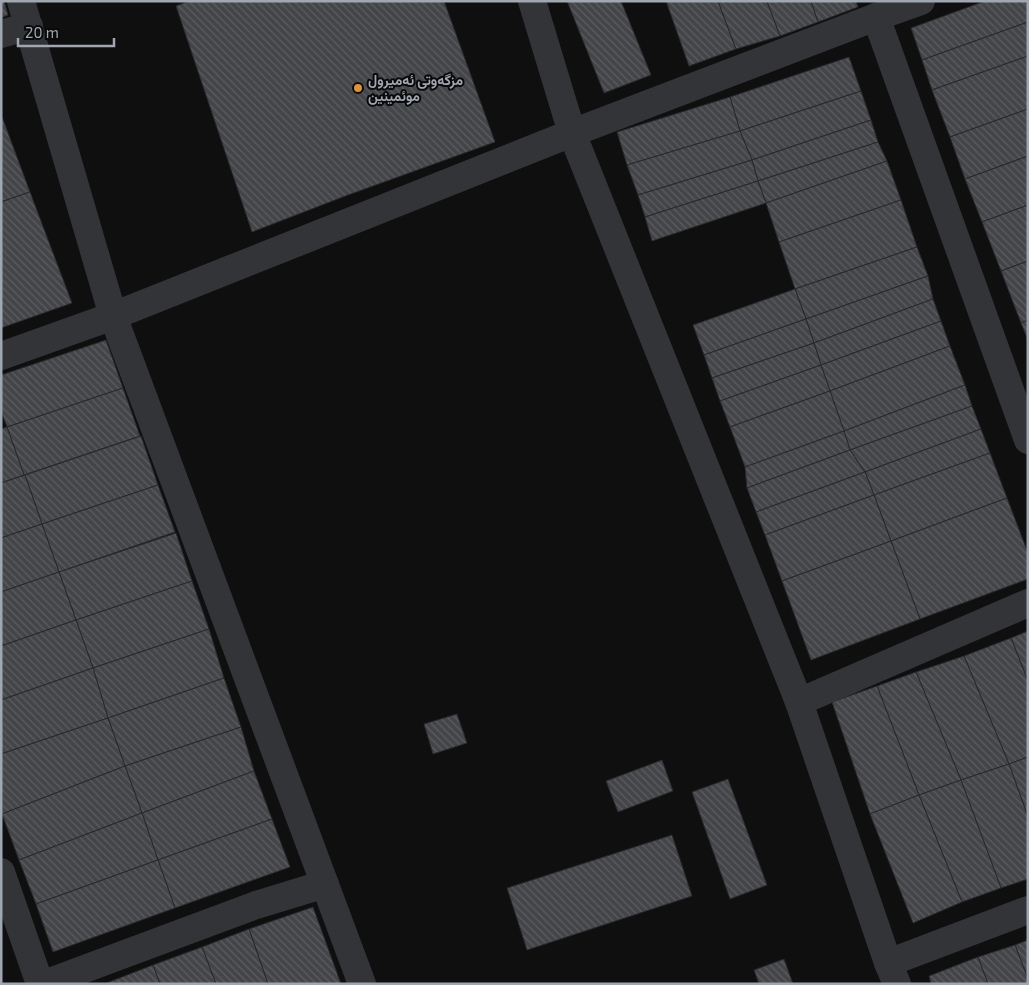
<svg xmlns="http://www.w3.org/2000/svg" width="1029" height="985" viewBox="0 0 1029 985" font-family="'Exo 2',Vazirmatn,sans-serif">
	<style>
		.building { fill: url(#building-back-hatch); stroke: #29292c }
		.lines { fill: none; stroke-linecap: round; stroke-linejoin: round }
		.street { stroke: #323437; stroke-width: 28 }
		.poi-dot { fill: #e09337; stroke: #0a0a0b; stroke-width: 2 }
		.labels { text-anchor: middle; stroke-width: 4; stroke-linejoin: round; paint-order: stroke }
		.poi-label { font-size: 14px; font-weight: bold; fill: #a1a7b0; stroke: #0a0a0b; text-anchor: start }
	</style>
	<defs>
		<pattern id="building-back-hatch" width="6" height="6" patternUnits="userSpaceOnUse" patternTransform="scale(1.25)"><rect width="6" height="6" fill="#434548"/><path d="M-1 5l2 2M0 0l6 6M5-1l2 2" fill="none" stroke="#5b5d60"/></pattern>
	</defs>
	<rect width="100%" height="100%" fill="#0f0f10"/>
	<g class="building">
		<polygon points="1,1 4,1 8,15 1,18"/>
		<polygon points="189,1 444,1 495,142 348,195 252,232 176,6"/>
		<polygon points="567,1 621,1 651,75 604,93"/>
		<polygon points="666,1 718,1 736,49 689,66"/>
		<polygon points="718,1 767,1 780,36 736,49"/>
		<polygon points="767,1 811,1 818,22 780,36"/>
		<polygon points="811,1 856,1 858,7 818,22"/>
		<polygon points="985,1 1027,1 1028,4 1028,22 922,60 911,28"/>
		<polygon points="1028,22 1028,56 932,90 922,60"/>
		<polygon points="1028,56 1028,109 950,137 932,90"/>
		<polygon points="849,57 861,91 740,131 730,97"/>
		<polygon points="861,91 871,120 752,160 740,131"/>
		<polygon points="730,97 740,131 627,165 617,132"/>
		<polygon points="1028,109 1028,156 965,179 950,137"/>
		<polygon points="1,114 30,192 1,202"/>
		<polygon points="871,120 878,142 758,181 752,160"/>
		<polygon points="740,131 752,160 638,195 627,165"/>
		<polygon points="878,142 887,161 766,203 758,181"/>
		<polygon points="1028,156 1028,205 982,222 965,179"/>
		<polygon points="752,160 758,181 645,217 638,195"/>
		<polygon points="887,161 901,200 779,242 766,203"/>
		<polygon points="758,181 766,203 652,241 645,217"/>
		<polygon points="30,192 72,303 1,328 1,202"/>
		<polygon points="901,200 917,247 795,289 779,242"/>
		<polygon points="1028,205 1028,261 1001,271 982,222"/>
		<polygon points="917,247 928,276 806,319 795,289"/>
		<polygon points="1028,261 1028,320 1021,323 1001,271"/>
		<polygon points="928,276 933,299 814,343 806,319"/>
		<polygon points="795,289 806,319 704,355 693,325"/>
		<polygon points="933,299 941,321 821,365 814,343"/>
		<polygon points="806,319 814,343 712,378 704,355"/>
		<polygon points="1028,320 1028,340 1021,323"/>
		<polygon points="941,321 950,346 830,391 821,365"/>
		<polygon points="106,340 123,388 7,427 1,411 1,375"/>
		<polygon points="814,343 821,365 720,401 712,378"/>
		<polygon points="950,346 965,385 844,431 830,391"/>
		<polygon points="821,365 830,391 730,427 720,401"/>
		<polygon points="965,385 972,406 850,450 844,431"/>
		<polygon points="123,388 140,436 24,475 7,427"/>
		<polygon points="830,391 844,431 745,467 730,427"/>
		<polygon points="972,406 981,429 865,472 850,450"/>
		<polygon points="7,427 24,475 1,483 1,429"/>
		<polygon points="981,429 990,453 874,495 865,472"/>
		<polygon points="844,431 850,450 747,488 745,467"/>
		<polygon points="141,436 158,485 42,524 25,475"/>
		<polygon points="850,450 865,472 756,512 747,488"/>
		<polygon points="990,453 1007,498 891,541 874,495"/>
		<polygon points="865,472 874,495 765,535 756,512"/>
		<polygon points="25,475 42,524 1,538 1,483"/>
		<polygon points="158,485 175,532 59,572 42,524"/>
		<polygon points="874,495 891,541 782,581 765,535"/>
		<polygon points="1007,498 1028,553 1028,579 920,619 891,541"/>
		<polygon points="42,524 59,572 1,592 1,538"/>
		<polygon points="176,533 192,581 76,620 59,572"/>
		<polygon points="891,541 920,619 811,660 782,581"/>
		<polygon points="59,572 76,620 1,646 1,592"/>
		<polygon points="192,581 209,629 93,668 76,620"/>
		<polygon points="76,620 93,668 1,700 1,646"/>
		<polygon points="209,629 224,678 108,718 93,668"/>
		<polygon points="1028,631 1028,681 1011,638"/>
		<polygon points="1011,638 1028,681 1028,757 1009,764 964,656"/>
		<polygon points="964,656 1009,764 961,780 916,672"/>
		<polygon points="93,668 108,718 1,754 1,700"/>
		<polygon points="916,672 961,780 919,795 877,686"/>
		<polygon points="224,678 241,727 125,766 108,718"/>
		<polygon points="877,686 919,795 870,814 832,702"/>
		<polygon points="457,714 467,743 433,754 424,724"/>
		<polygon points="108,718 125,766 2,814 1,754"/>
		<polygon points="241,727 254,771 142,813 125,766"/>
		<polygon points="1028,757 1028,817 1009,764"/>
		<polygon points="662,760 673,791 618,812 606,781"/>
		<polygon points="1009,764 1028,817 1028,879 1001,888 961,780"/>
		<polygon points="125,766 142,813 19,860 2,814"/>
		<polygon points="254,771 272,819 158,860 142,813"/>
		<polygon points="728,779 767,885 730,899 692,792"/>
		<polygon points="961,780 1001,888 962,902 919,795"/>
		<polygon points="919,795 962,902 913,923 870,814"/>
		<polygon points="142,813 158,860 36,904 19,860"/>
		<polygon points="272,819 290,867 175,908 158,860"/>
		<polygon points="672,835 692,896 527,950 507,888"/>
		<polygon points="158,860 175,908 53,952 36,904"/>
		<polygon points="313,907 341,984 268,984 249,929"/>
		<polygon points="249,929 268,984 216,984 202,947"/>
		<polygon points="1028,940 1028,979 1015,945"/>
		<polygon points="1015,945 1028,979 1028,984 988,984 978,957"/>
		<polygon points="202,947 216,984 160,984 153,965"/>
		<polygon points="978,957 988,984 931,984 929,976"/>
		<polygon points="784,959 793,984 759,984 754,970"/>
		<polygon points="153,965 160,984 104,984"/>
	</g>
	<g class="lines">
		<g class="street">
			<polyline points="21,1 113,316 362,984"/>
			<polyline points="532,1 572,133 799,702 888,963 897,984"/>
			<polyline points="876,17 1028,440"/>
			<polyline points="1,34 29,26"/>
			<polyline points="1,356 113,316 572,133 876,17 921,1"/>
			<polyline points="799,702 1028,603"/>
			<polyline points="1,872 40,984"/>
			<polyline points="888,963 1028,910"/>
			<polyline points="44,984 256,905 325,884"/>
		</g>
	</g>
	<circle class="poi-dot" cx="358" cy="88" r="5"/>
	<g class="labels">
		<g class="poi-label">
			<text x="368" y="85">مزگەوتی ئەمیرول<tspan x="368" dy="16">موئمینین</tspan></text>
		</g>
	</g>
	<rect width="1029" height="985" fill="none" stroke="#a1a7b0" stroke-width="5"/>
	<path d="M18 38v8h96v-8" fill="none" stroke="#a1a7b0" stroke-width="2.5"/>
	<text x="25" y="38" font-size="15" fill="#a1a7b0" stroke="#0a0a0b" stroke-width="4" paint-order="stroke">20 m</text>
</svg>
